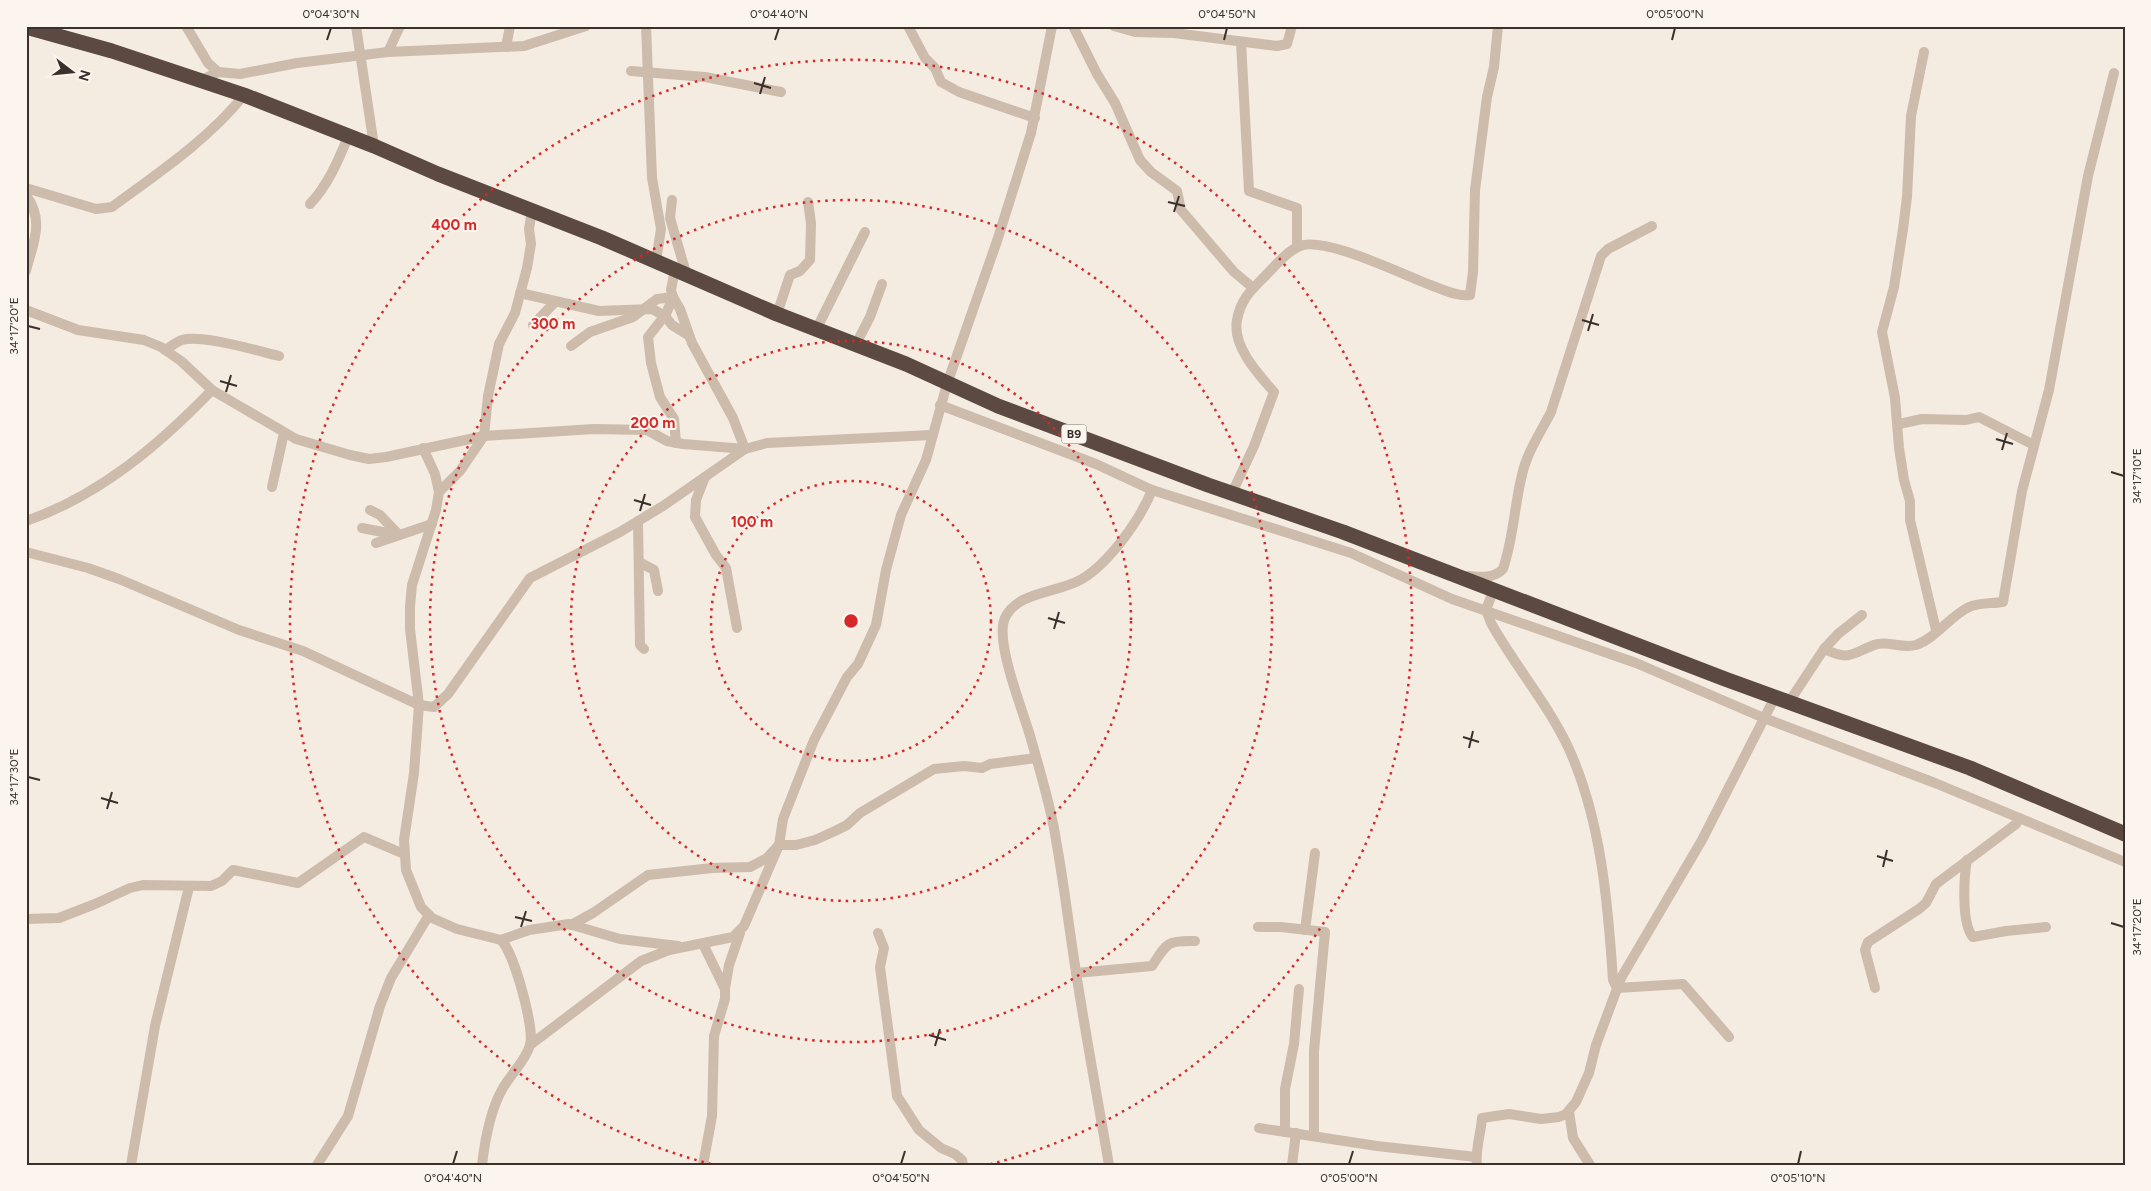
<svg xmlns="http://www.w3.org/2000/svg" width="2151" height="1191" viewBox="0 0 2151 1191" font-family="Figtree,sans-serif">
	<style>
		.lines { fill: none; stroke-linecap: round; stroke-linejoin: round }
		.minor { stroke: #cdbbac; stroke-width: 10 }
		.highway { stroke: #5c4a42; stroke-width: 15 }
		.ticks { fill: none; stroke: #3b302b; stroke-width: 2 }
		.ring { fill: none; stroke: #d62828; stroke-width: 2.5; stroke-dasharray: 2.5 5 }
		.labels { text-anchor: middle; stroke-width: 4; stroke-linejoin: round; paint-order: stroke }
		.shield { fill: #fbf5ee; stroke: #756b66; stroke-width: 1 }
		.shield-label { font-size: 12px; font-weight: bold; fill: #3b302b }
		.centre { fill: #d62828; stroke: #fbf5ee; stroke-width: 2.5 }
		.ring-label { font-size: 15px; text-anchor: middle; font-weight: bold; fill: #d62828; stroke: #fbf5ee; stroke-width: 4; stroke-linejoin: round; paint-order: stroke }
		.neatline { fill: none; stroke: #3b302b; stroke-width: 2 }
		.ticks-label { font-size: 12px; text-anchor: middle; fill: #3b302b }
	</style>
	<rect width="100%" height="100%" fill="#f4ebe1"/>
	<g class="lines">
		<g class="minor">
			<polyline points="186,26 208,63 218,72"/>
			<polyline points="356,26 374,146"/>
			<polyline points="646,26 652,178 661,229 656,261"/>
			<polyline points="908,26 925,58 935,68 941,82 959,92 1035,118"/>
			<polyline points="1073,26 1097,74 1115,103 1140,160 1151,172 1177,191 1181,210 1234,272 1252,287"/>
			<polyline points="1114,26 1135,32 1174,33 1277,46 1287,44 1292,26"/>
			<polyline points="1241,42 1249,191 1297,208 1297,247"/>
			<polyline points="506,47 510,26"/>
			<polyline points="388,52 400,26"/>
			<polyline points="1924,52 1911,116 1907,197 1903,229 1894,287 1882,332 1895,398 1899,448 1904,480 1910,501 1910,520 1936,630"/>
			<polyline points="631,71 705,77 781,92"/>
			<polyline points="200,81 218,72 240,74 297,63 388,52 524,46 586,26"/>
			<path d="M26,188L96,209L112,207C158,173 209,139 244,95"/>
			<path d="M26,195C45,221 33,243 26,271"/>
			<polyline points="672,200 670,218 686,273"/>
			<path d="M310,204C328,185 338,161 348,137"/>
			<polyline points="520,293 599,311 652,309 665,316 672,325 688,335"/>
			<polyline points="673,297 666,314 648,337 651,363 660,397 674,419 676,443"/>
			<polyline points="26,310 78,330 144,340 161,347 181,361 212,390 296,439 350,455 369,459 386,457 484,436 594,429 647,430 667,441 683,444 745,449 767,443 932,435"/>
			<polyline points="777,314 790,275 800,271 810,260 811,223 808,202"/>
			<polyline points="533,325 555,302"/>
			<polyline points="816,330 865,232"/>
			<polyline points="856,344 870,317 882,284"/>
			<polyline points="571,346 590,332 633,317 657,299 673,297"/>
			<path d="M165,350C170,347 176,342 182,340C201,334 258,351 279,356"/>
			<polyline points="940,405 1096,464 1152,490 1351,553 1452,599 1636,663 1764,718 1935,783 2125,862"/>
			<polyline points="1899,424 1922,419 1966,420 1979,417 2034,445"/>
			<polyline points="423,448 435,474 439,492"/>
			<polyline points="705,477 696,500 695,517 716,555 726,568 737,628"/>
			<polyline points="272,487 284,433"/>
			<path d="M1232,493L1254,446L1274,392C1258,374 1232,346 1237,320C1241,297 1254,288 1268,273C1277,264 1287,251 1300,246C1326,236 1405,276 1433,286C1444,290 1458,297 1470,295L1473,272L1475,190L1487,97L1494,67L1498,26"/>
			<polyline points="370,510 380,515 399,535"/>
			<path d="M26,521C99,496 159,445 212,390"/>
			<polyline points="638,521 640,645 644,649"/>
			<polyline points="362,528 398,535"/>
			<polyline points="376,543 432,524"/>
			<polyline points="26,552 88,568 119,579 239,630 303,651 419,705 434,707 448,694 530,578 620,532 663,506 745,449 733,418 692,343 680,309 673,297 671,290 675,269"/>
			<polyline points="639,562 654,570 658,591"/>
			<path d="M1468,576C1481,577 1493,579 1503,569C1514,536 1514,507 1522,475C1527,452 1541,432 1551,412L1601,256L1608,249L1652,226"/>
			<path d="M1493,591L1486,610L1491,623C1515,666 1548,704 1569,749C1601,820 1608,903 1613,980L1617,988"/>
			<polyline points="1824,649 1838,634 1862,615"/>
			<path d="M1789,702L1824,649C1850,661 1851,654 1874,645C1887,640 1902,649 1916,645C1936,638 1950,616 1969,607C1980,602 1991,604 2003,602L2022,491L2049,390L2088,176L2114,73"/>
			<path d="M1967,860C1964,876 1961,924 1973,937L2006,931L2046,927"/>
			<polyline points="26,919 59,918 95,904 130,888 143,885 211,886 222,881 233,870 298,883 364,837 404,854"/>
			<polyline points="571,925 593,913 648,875 712,868 750,867 767,858 779,845 796,845 815,840 835,831 847,825 860,813 934,769 964,766 982,768 990,764 1036,758"/>
			<polyline points="1258,927 1281,927 1325,932 1314,1051 1314,1136"/>
			<polyline points="1305,930 1315,853"/>
			<polyline points="878,933 884,948 880,967 897,1096 919,1130 941,1148 955,1154 962,1160 963,1165"/>
			<polyline points="501,940 529,930 569,924 620,939 678,946"/>
			<polyline points="703,944 725,989 725,999 714,1036 712,1116 703,1165"/>
			<path d="M1076,973L1152,966C1167,943 1167,940 1195,941"/>
			<polyline points="1617,988 1683,984 1729,1037"/>
			<polyline points="1875,988 1865,950 1868,942 1919,909 1926,903 1936,884 2016,824 2019,818"/>
			<polyline points="725,989 729,965 740,933"/>
			<polyline points="530,1045 641,961 669,950 733,937 744,926 779,845 783,819 814,740 847,677 858,664 876,625 886,570 901,515 926,460 947,384 997,241 1031,133 1052,26"/>
			<polyline points="1569,1111 1573,1138 1590,1165"/>
			<polyline points="1259,1128 1377,1146 1476,1157"/>
			<polyline points="1285,1132 1285,1089 1294,1044 1299,989"/>
			<polyline points="131,1165 155,1026 189,887"/>
			<polyline points="317,1165 348,1116 380,1006 391,978 429,915"/>
			<path d="M482,1165C485,1139 490,1110 503,1088C511,1074 526,1060 530,1045C535,1029 514,952 501,940L457,929L432,918L421,907L406,870L404,840L414,773L419,705L410,629V606L412,585L436,510L439,492L460,471L484,436L488,396L499,344L515,313L527,268L531,244L529,229L532,210"/>
			<path d="M1109,1165C1098,1101 1086,1037 1076,972C1069,928 1064,884 1056,840C1051,806 1040,772 1031,739C1024,713 994,641 1005,618C1017,591 1059,593 1082,579C1109,563 1140,520 1152,490"/>
			<polyline points="1292,1165 1296,1133"/>
			<path d="M1477,1165C1475,1150 1481,1133 1482,1118L1509,1114L1541,1119L1559,1117L1566,1114L1576,1102L1589,1073L1596,1045L1621,978L1702,840L1775,697"/>
		</g>
		<polyline class="highway" points="26,27 112,51 244,95 374,146 438,174 602,238 777,314 906,364 998,406 1208,485 1343,532 1725,679 1970,768 2125,834"/>
	</g>
	<path class="ticks" d="M327,40L331,28M775,40L779,28M1224,40L1227,28M1672,40L1675,28M754,83L771,88M760,94L765,77M1168,202L1185,206M1174,212L1179,196M1582,320L1599,325M28,326L40,329M1588,331L1593,314M220,381L237,386M226,392L231,375M1996,439L2013,444M2002,450L2007,433M2111,472L2124,476M634,500L651,505M640,511L645,494M1048,618L1065,623M1054,629L1059,612M1463,737L1479,742M1469,748L1473,731M28,777L40,780M101,798L118,803M107,809L112,792M1877,856L1893,861M1883,867L1887,850M515,917L532,921M2111,923L2124,927M521,927L526,911M929,1035L946,1040M935,1046L940,1029M453,1164L457,1151M901,1164L905,1151M1349,1164L1353,1151M1798,1164L1801,1151"/>
	<g class="ring">
		<circle cx="851" cy="621" r="140"/>
		<circle cx="851" cy="621" r="280"/>
		<circle cx="851" cy="621" r="421"/>
		<path d="M711 1164A561 561 0 1 1 991 1164"/>
	</g>
	<g class="labels">
		<rect class="shield" x="1061.5" y="424.5" width="25" height="19" rx="4"/>
		<g class="shield-label">
			<text x="1074" y="438">B9</text>
		</g>
	</g>
	<circle cx="851" cy="621" r="8" class="centre"/>
	<g class="ring-label">
		<text x="454" y="230">400 m</text>
		<text x="553" y="329">300 m</text>
		<text x="653" y="428">200 m</text>
		<text x="752" y="527">100 m</text>
	</g>
	<rect width="2151" height="1191" fill="none" stroke="#fbf5ee" stroke-width="55"/>
	<g transform="translate(72 72) rotate(106)" stroke="#fbf5ee" stroke-width="4" paint-order="stroke">
	<path d="M0-4L9 19L0 12L-9 19Z" fill="#3b302b"/>
	<text y="-8" font-size="14" font-weight="bold" text-anchor="middle" fill="#3b302b">N</text>
	</g>
	<rect x="28" y="28" width="2096" height="1136" class="neatline"/>
	<g class="ticks-label">
		<text x="331" y="18">0°04'30"N</text>
		<text x="779" y="18">0°04'40"N</text>
		<text x="1227" y="18">0°04'50"N</text>
		<text x="1675" y="18">0°05'00"N</text>
		<text transform="translate(14 326) rotate(-90)" y="4">34°17'20"E</text>
		<text transform="translate(2137 476) rotate(-90)" y="4">34°17'10"E</text>
		<text transform="translate(14 777) rotate(-90)" y="4">34°17'30"E</text>
		<text transform="translate(2137 927) rotate(-90)" y="4">34°17'20"E</text>
		<text x="453" y="1182">0°04'40"N</text>
		<text x="901" y="1182">0°04'50"N</text>
		<text x="1349" y="1182">0°05'00"N</text>
		<text x="1798" y="1182">0°05'10"N</text>
	</g>
</svg>
